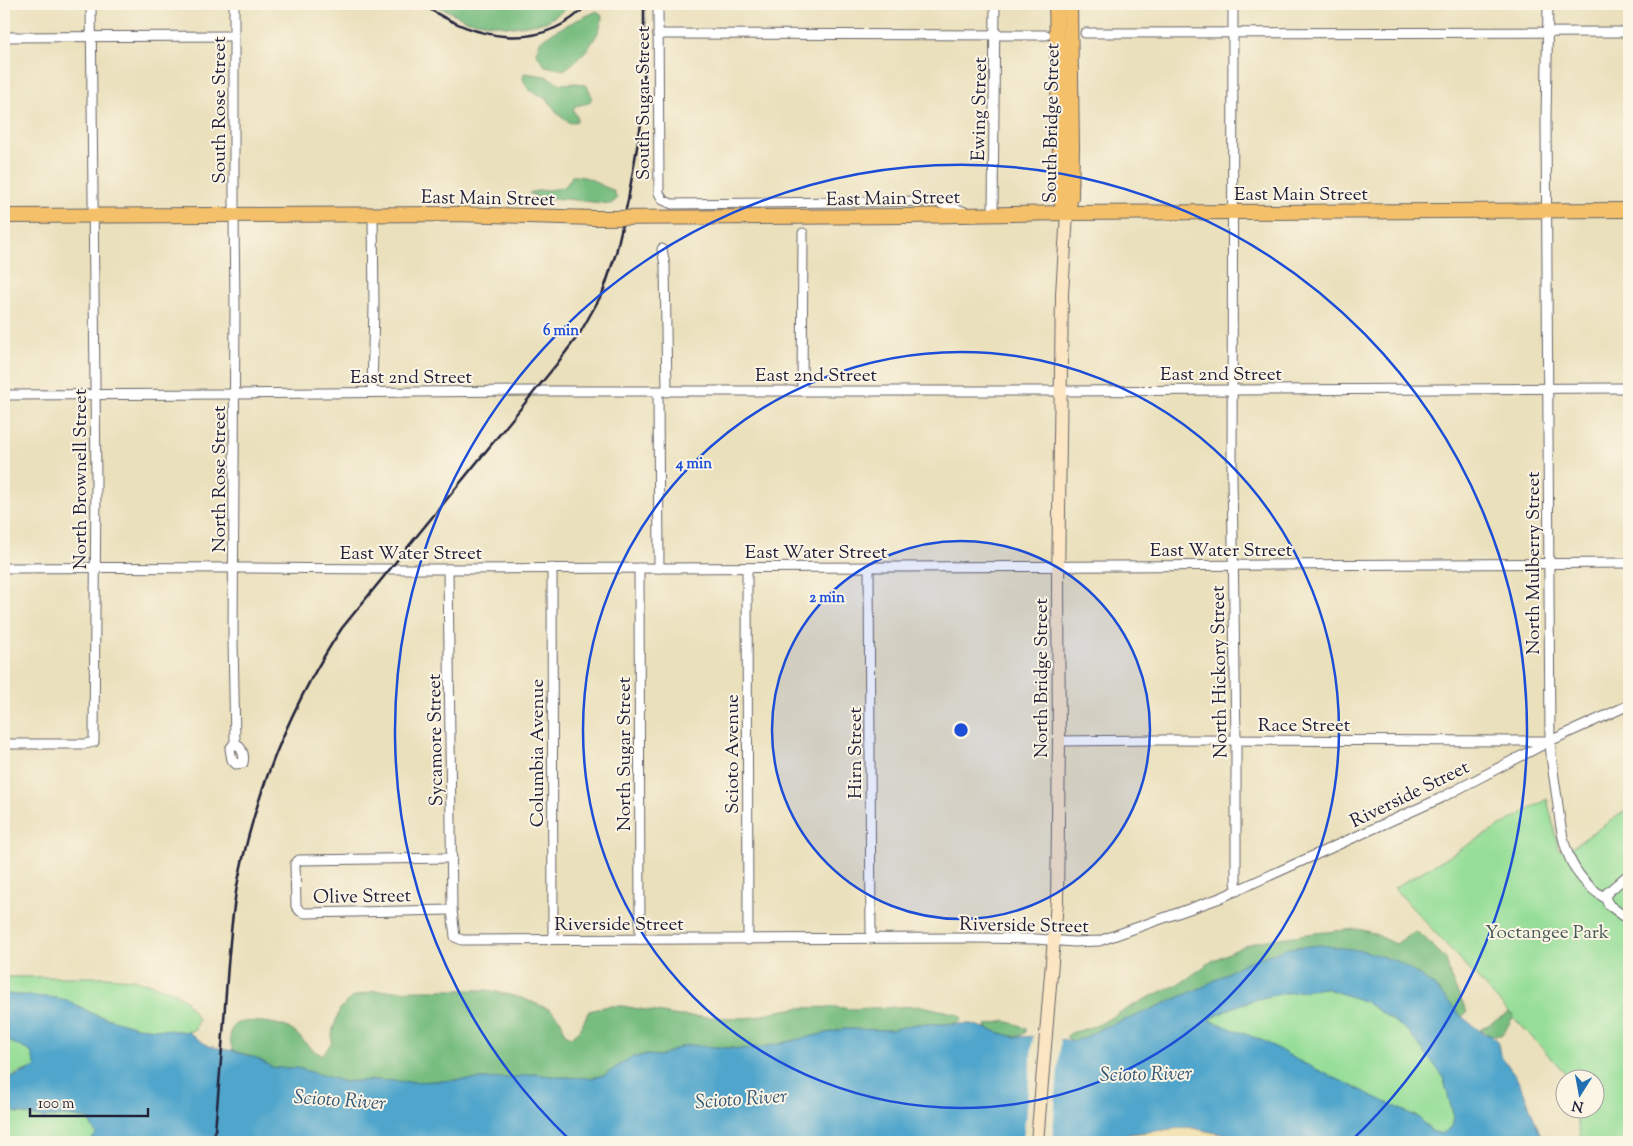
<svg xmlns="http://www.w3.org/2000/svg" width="1633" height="1146" viewBox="0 0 1633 1146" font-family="'Sorts Mill Goudy',serif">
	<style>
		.green { fill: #96de98; stroke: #5c806a }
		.forest { fill: #78bd80; stroke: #4d705e }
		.sand { fill: #eeda9e; stroke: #887e6c }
		.water { fill: #4fa5cb; stroke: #386483; fill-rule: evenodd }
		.pier { fill: #eae0bc }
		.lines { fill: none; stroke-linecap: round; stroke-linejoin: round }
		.minor-casing { stroke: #686468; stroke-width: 11 }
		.secondary-casing { stroke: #686468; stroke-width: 14 }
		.primary-casing { stroke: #686468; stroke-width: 16 }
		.minor { stroke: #fff; stroke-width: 9 }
		.secondary { stroke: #fbe6c3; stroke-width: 12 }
		.primary { stroke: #f4c16a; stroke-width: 14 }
		.rail { stroke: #22223b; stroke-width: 2.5 }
		.primary-bridge-casing { stroke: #686468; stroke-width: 16; stroke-linecap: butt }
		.primary-bridge { stroke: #f4c16a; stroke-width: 14 }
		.ring { fill: none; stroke: #1d4ed8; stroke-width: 2.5 }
		.labels { text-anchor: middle; stroke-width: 4; stroke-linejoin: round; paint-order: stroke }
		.street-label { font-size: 19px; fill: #22223b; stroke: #fcf5e5 }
		.park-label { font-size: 19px; fill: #455a57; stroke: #fcf5e5 }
		.water-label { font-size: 20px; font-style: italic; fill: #345675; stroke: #fcf5e5 }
		.centre { fill: #1d4ed8; stroke: #fcf5e5; stroke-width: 2.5 }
		.ring-label { font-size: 15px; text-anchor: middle; font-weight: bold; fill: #1d4ed8; stroke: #fcf5e5; stroke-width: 4; stroke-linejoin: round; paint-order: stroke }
	</style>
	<rect width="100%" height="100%" fill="#fcf5e5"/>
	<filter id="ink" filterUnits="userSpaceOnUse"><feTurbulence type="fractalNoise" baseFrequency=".02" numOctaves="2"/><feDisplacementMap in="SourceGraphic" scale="10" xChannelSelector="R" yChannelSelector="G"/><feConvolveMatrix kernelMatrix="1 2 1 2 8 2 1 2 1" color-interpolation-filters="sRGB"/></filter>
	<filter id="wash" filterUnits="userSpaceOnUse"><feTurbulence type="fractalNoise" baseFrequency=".0096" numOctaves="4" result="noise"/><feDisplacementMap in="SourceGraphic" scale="20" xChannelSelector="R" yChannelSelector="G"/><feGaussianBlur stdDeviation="1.12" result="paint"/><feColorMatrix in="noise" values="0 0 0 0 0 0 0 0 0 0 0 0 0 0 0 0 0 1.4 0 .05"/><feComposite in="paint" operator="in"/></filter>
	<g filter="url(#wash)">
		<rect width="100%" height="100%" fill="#eae0bc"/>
		<g class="green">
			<polygon points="1547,799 1559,850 1574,846 1629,808 1629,1142 1582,1142 1574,1109 1596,1108 1596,1078 1567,1078 1566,1074 1394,888"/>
			<polygon points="4,977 104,977 133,979 170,990 185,1000 198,1019 195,1029 188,1032 136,1027 93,1014 67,1000 48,997 4,994"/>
			<polygon points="1325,988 1366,1002 1408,1031 1443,1076 1454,1118 1452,1127 1442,1134 1431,1131 1419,1118 1299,1061 1266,1042 1209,1020 1238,1005 1276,994"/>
			<polygon points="9,1041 32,1052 36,1067 18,1073 4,1081 4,1042"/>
			<polygon points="4,1110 43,1118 66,1116 88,1119 97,1134 89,1142 4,1142"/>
		</g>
		<g class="forest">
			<polygon points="433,4 573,4 546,22 513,27 469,21"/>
			<path d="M597,11L602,16C601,38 581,58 564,70L545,66L536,53C537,50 538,45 540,42C545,34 586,16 597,11Z"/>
			<path d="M524,73L545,76L561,84L577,83L587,86C590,92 594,97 589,103L575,106L573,110L577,117V121L570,123L558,114L548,100L528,89L523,79Z"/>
			<path d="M572,176C594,176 594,184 613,190L617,199L611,204L566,199H540L529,193C539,189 557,191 565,186C568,184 570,179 572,176Z"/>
			<path d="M1356,929C1372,931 1382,938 1396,944L1415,931L1424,937L1446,959L1451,979L1467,1012L1462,1017L1433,985L1300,946L1244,963L1205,986L1131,1018L1104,1027L1082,1039L1072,1041L1066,1037L1071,1033L1098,1025L1141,1001L1181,983L1212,961L1244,946L1260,941L1315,933Z"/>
			<path d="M426,990H487L522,998L551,1010L561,1021L565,1034L571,1037L579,1031L589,1011L608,1006H622L679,1016L740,1018L756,1017L772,1012L798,1008L835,1007L851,1009L922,1006L957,1014L962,1018L961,1021L953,1024H916L891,1030L845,1029L764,1047L741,1049L691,1045L683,1046L660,1056L645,1055L630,1058L605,1075L591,1078L558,1077L534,1074L509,1078L413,1082L373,1080L345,1082L297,1068H274L256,1058L233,1051C230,1044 227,1026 238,1023C247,1019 280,1023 288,1028C302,1035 305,1048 322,1055L331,1044L333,1029L340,1009L353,997L374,991Z"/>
			<polygon points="1508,1013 1514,1015 1505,1031 1501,1035 1490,1035 1480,1030"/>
			<path d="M1005,1021L1019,1025L1026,1029V1032C1016,1041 1002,1033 991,1030L987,1028L986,1025Z"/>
		</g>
		<polygon class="sand" points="1188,1127 1237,1137 1249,1142 1193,1142 1161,1139 1144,1142 1099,1142 1112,1136"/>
		<path class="water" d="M1320,945L1365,951L1399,962L1433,985L1462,1017L1484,1034L1490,1035L1497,1040L1500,1054L1515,1075L1526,1097L1543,1142H1249L1237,1137L1188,1127L1112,1136L1099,1142H89L96,1134L88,1119L66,1116L43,1118L4,1110V1081L36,1067L31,1052L9,1041L4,1042V994L48,997L67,1000L93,1014L136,1027L188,1032L208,1046L233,1051L256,1058L274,1068H297L345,1082L373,1080L413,1082L509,1078L534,1074L558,1077L591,1078L605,1075L630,1058L645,1055L660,1056L683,1046L691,1045L741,1049L764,1047L845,1029L891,1030L916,1024H971L1014,1037L1041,1036L1072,1041L1082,1039L1104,1027L1131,1018L1205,986L1244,963L1289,948ZM1325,988L1366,1002L1408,1031L1443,1076L1454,1118L1452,1127L1442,1134L1431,1131L1419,1118L1299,1061L1266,1042L1209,1020C1244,997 1284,993 1325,988Z"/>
		<polygon class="pier" points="1033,1034 1061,1036 1052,1142 1023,1142"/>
	</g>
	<g filter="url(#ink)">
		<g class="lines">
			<defs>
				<g id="minor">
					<path d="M234,4V216L235,307L233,640L235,742L230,749L232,760L236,764L243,763C245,754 242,749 235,742"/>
					<polyline points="658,4 659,193 663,200 672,204 934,201 965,212"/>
					<polyline points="1233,4 1232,476 1236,740 1236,880 1237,891"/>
					<path d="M1548,4L1546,119L1550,741C1551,760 1554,779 1557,798C1562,840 1566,874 1605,898"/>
					<polyline points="1085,33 1629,32"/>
					<polyline points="658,34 1046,35"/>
					<polyline points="4,37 234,36"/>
					<polyline points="993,215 995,4"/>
					<polyline points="662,249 665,265 667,392"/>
					<polyline points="802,391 803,233"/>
					<polyline points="372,392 374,306 373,215"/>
					<polyline points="658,392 659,568"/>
					<polyline points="4,395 235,394 528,391 1062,391 1629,388"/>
					<polyline points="869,567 871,939"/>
					<path d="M4,568C151,566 298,569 445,569C840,568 1234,565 1629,563"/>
					<polyline points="552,568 553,939"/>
					<polyline points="639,568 640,939"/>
					<polyline points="747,568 748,940"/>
					<polyline points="448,569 452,910 455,937 462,940 977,938 1036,939 1074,942 1099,941 1220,898 1439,799 1550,741 1629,705"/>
					<polyline points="1059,741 1156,740 1547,741"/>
					<polyline points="4,744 85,744 94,742 96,480 91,4"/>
					<polyline points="452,858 299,860 295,864 296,906 300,911 305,913 452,910"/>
					<polyline points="1629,874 1607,893 1605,898 1609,905 1629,920"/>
				</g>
				<polyline id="secondary" points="1037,1142 1057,902 1059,741 1058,584 1062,294 1067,213"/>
				<g id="primary">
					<polyline points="1056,4 1060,158 1059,197 1067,213"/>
					<polyline points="1067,213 1071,197 1072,148 1070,4"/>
					<polyline points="4,216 455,214 595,218"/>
					<polyline points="910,216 1067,213 1629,210"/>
				</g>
			</defs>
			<use href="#minor" class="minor-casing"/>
			<use href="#secondary" class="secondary-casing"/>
			<use href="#primary" class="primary-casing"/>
			<use href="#minor" class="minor"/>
			<use href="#secondary" class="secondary"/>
			<use href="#primary" class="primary"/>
			<g class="rail">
				<path d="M422,4C473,39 540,55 588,4"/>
				<path d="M214,1142C218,1097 222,1052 225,1006C228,966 230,926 237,886C255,794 290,706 342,628L556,365L580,333L603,292L616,253L628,200L641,124L644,97V4"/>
			</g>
			<defs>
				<polyline id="primary-bridge" points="595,218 910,216"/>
			</defs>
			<use href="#primary-bridge" class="primary-bridge-casing"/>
			<use href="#primary-bridge" class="primary-bridge"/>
		</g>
	</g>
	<circle cx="961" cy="730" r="189" fill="#1d4ed8" fill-opacity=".12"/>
	<g class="ring">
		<circle cx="961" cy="730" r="189"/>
		<circle cx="961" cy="730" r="378"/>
		<path d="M571 1141A566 566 0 1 1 1351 1141"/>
	</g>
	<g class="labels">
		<g class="street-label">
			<text transform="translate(642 103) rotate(-90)" y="7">South Sugar Street</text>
			<text transform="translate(978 109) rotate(-89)" y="7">Ewing Street</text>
			<text transform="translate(218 110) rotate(-90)" y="7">South Rose Street</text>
			<text transform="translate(1050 123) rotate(-89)" y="7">South Bridge Street</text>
			<text x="1301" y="200">East Main Street</text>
			<text transform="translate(488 197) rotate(1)" y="7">East Main Street</text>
			<text transform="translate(893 197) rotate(-1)" y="7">East Main Street</text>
			<text x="1221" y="380">East 2nd Street</text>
			<text x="816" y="381">East 2nd Street</text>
			<text x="411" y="383">East 2nd Street</text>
			<text transform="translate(79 479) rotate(-90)" y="7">North Brownell Street</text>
			<text transform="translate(218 479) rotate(-90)" y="7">North Rose Street</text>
			<text x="1221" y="556">East Water Street</text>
			<text x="816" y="558">East Water Street</text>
			<text x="411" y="559">East Water Street</text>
			<text transform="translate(1532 563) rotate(-90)" y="7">North Mulberry Street</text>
			<text transform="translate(1218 672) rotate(-91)" y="7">North Hickory Street</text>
			<text transform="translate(1040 678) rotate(-90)" y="7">North Bridge Street</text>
			<text x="1304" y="731">Race Street</text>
			<text transform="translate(434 740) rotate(-91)" y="7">Sycamore Street</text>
			<text transform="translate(536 753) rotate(-90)" y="7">Columbia Avenue</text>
			<text transform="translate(854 753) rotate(-90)" y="7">Hirn Street</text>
			<text transform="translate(623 754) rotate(-90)" y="7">North Sugar Street</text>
			<text transform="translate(731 754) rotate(-90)" y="7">Scioto Avenue</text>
			<text transform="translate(1409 793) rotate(-26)" y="7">Riverside Street</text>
			<text transform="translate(362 895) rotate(-1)" y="7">Olive Street</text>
			<text x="619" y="930">Riverside Street</text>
			<text transform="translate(1024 924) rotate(1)" y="7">Riverside Street</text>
		</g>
		<g class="park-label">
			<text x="1547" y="938">Yoctangee Park</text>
		</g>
		<g class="water-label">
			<text transform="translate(1146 1073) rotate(-1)" y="7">Scioto River</text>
			<text transform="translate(741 1098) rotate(-4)" y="7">Scioto River</text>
			<text transform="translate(340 1099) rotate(4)" y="7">Scioto River</text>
		</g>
	</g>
	<circle cx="961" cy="730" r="8" class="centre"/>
	<g class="ring-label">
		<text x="561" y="335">6 min</text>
		<text x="694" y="468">4 min</text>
		<text x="827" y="602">2 min</text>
	</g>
	<rect width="1633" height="1146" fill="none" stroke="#fcf5e5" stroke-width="20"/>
	<g transform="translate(1580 1094) rotate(191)"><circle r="24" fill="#fcf5e5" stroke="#a5a1a1"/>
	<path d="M0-4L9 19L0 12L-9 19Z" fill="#1f6fb2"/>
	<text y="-8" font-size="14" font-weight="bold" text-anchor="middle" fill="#22223b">N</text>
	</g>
	<path d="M30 1108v8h118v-8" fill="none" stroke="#22223b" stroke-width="2.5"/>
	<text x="38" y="1108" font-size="15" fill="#22223b" stroke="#fcf5e5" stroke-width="4" paint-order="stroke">100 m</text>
</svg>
